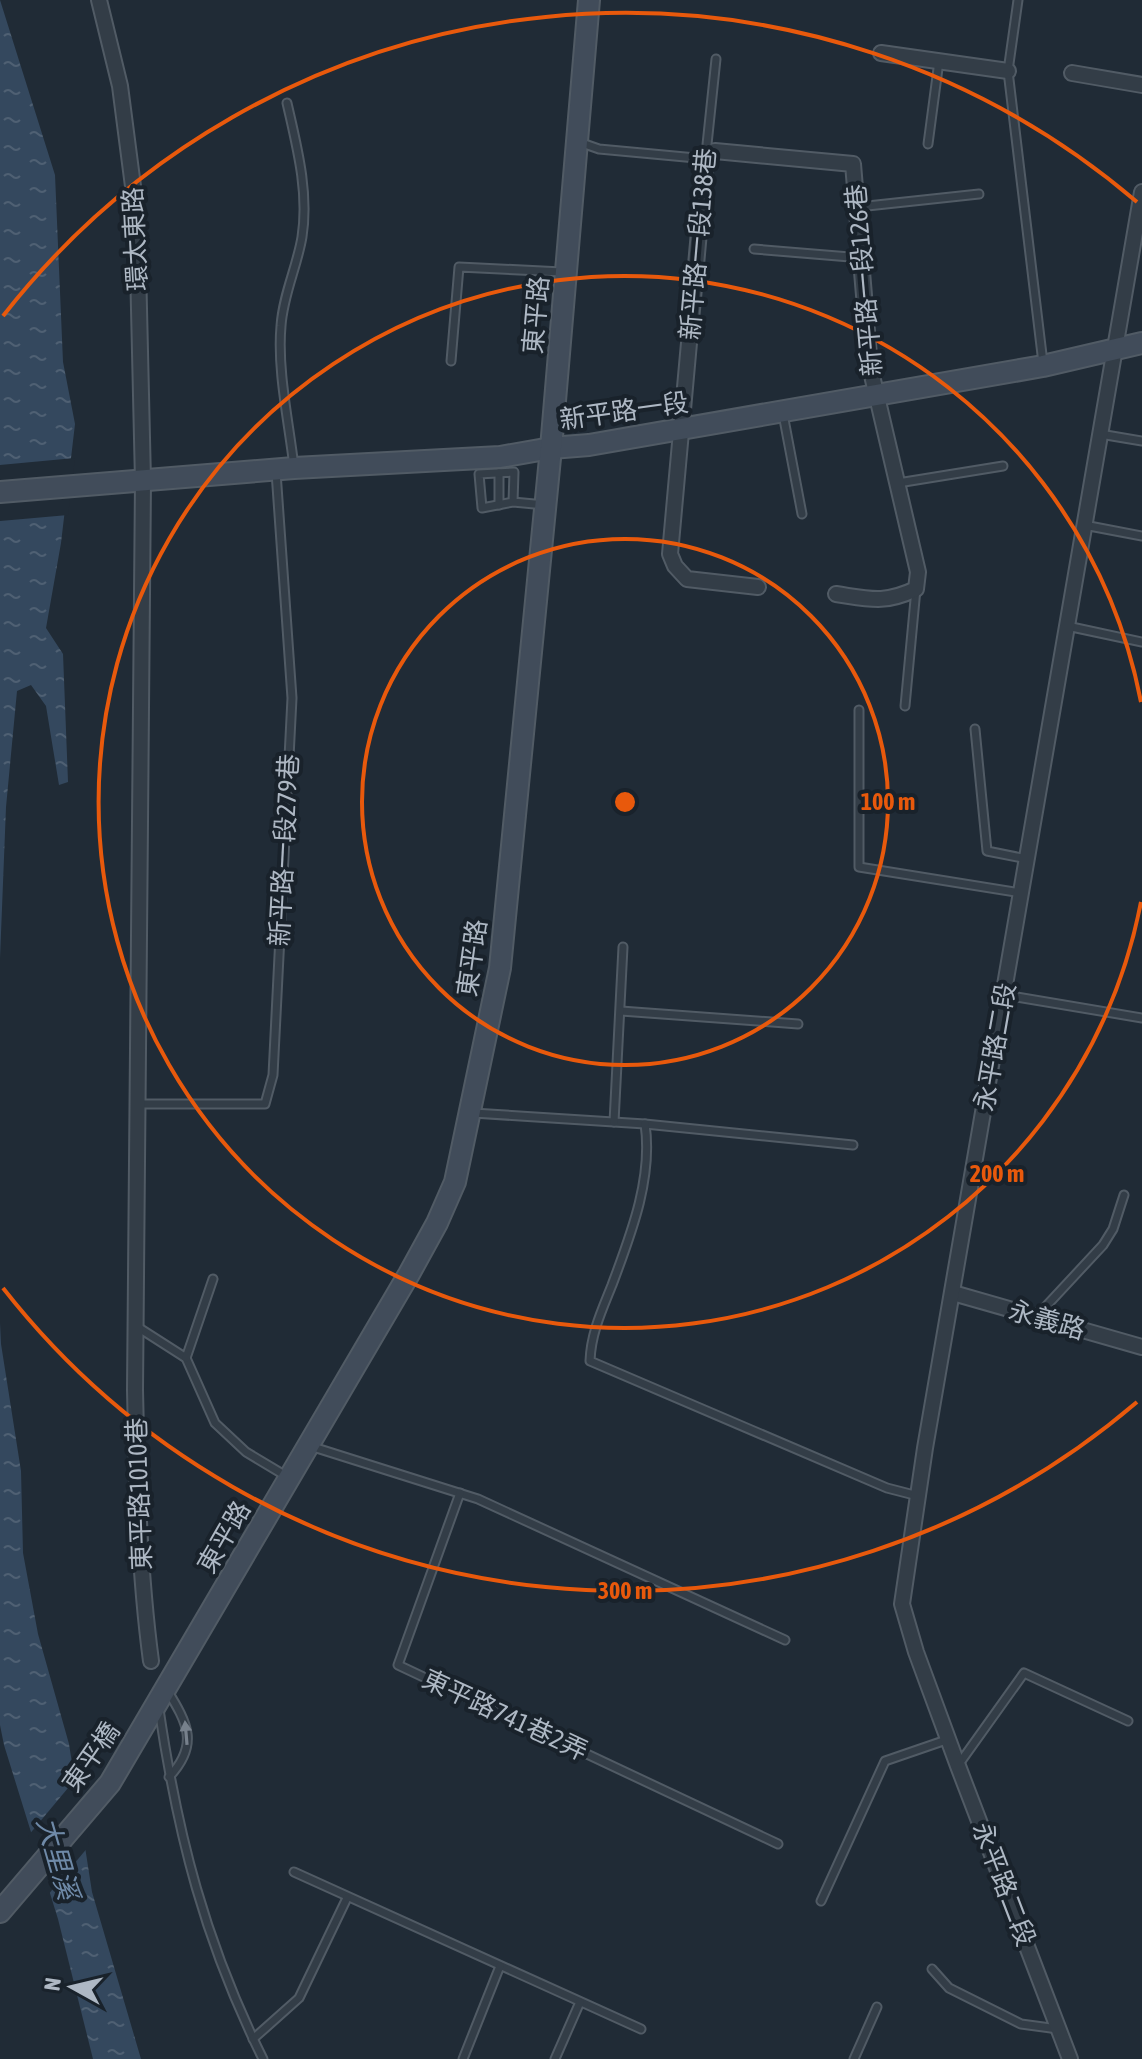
<svg xmlns="http://www.w3.org/2000/svg" width="1142" height="2059" viewBox="0 0 1142 2059" font-family="'Asap Condensed','Noto Sans TC',sans-serif">
	<style>
		.water { fill: url(#water-ripples) }
		.pier { fill: #202b36 }
		.lines { fill: none; stroke-linecap: round; stroke-linejoin: round }
		.lane-casing { stroke: #515b65; stroke-width: 11 }
		.street-casing { stroke: #515b65; stroke-width: 18 }
		.secondary-casing { stroke: #515b65; stroke-width: 24 }
		.lane { stroke: #333d47; stroke-width: 7 }
		.street { stroke: #333d47; stroke-width: 14 }
		.secondary { stroke: #414c5a; stroke-width: 20 }
		.oneway { fill: #77818c }
		.ring { fill: none; stroke: #e8590c; stroke-width: 4 }
		.labels { text-anchor: middle; stroke-width: 8; stroke-linejoin: round; paint-order: stroke }
		.street-label { font-size: 26px; fill: #aeb8c4; stroke: #19222b }
		.water-label { font-size: 28px; font-style: italic; fill: #6f8aa8; stroke: #19222b }
		.centre { fill: #e8590c; stroke: #19222b; stroke-width: 4 }
		.ring-label { font-size: 24px; text-anchor: middle; font-weight: bold; fill: #e8590c; stroke: #19222b; stroke-width: 8; stroke-linejoin: round; paint-order: stroke }
	</style>
	<defs>
		<pattern id="water-ripples" width="26" height="14" patternUnits="userSpaceOnUse" patternTransform="scale(2)"><rect width="26" height="14" fill="#34485e"/><path d="M2 4q2-2 4 0t4 0M15 11q2-2 4 0t4 0" fill="none" stroke="#4f6073"/></pattern>
	</defs>
	<rect width="100%" height="100%" fill="#202b36"/>
	<g class="water">
		<polygon points="0,0 55,175 63,362 75,424 61,543 46,628 63,654 68,782 59,785 46,706 31,685 17,691 6,807 0,958"/>
		<polygon points="0,1323 1,1344 21,1471 23,1553 38,1634 69,1744 92,1892 141,2059 93,2059 58,1919 4,1745 0,1725"/>
	</g>
	<g class="pier">
		<polygon points="75,458 68,515 0,521 0,465"/>
		<polygon points="78,1776 89,1846 47,1896 28,1836"/>
	</g>
	<g class="lines">
		<defs>
			<g id="lane">
				<polyline points="1018,0 1008,71 1043,363"/>
				<path d="M287,103C297,147 309,192 302,237C297,267 283,295 281,326C277,370 289,423 294,467"/>
				<polyline points="579,142 599,149 696,158 706,154 716,59"/>
				<polyline points="928,144 939,61"/>
				<polyline points="858,207 979,194"/>
				<polyline points="754,249 862,258"/>
				<polyline points="451,361 459,267 562,272"/>
				<polyline points="783,414 802,514"/>
				<polyline points="1100,434 1142,441"/>
				<polyline points="499,473 499,505"/>
				<polyline points="898,483 1003,466"/>
				<polyline points="513,502 482,508 479,474 514,472 513,502 545,505"/>
				<polyline points="1084,525 1142,536"/>
				<polyline points="1067,626 1142,642"/>
				<polyline points="905,706 916,589"/>
				<polyline points="859,710 859,867 1021,893"/>
				<polyline points="975,729 987,851 1027,859"/>
				<polyline points="1005,995 1142,1018"/>
				<polyline points="621,1011 798,1024"/>
				<polyline points="139,1104 265,1104 273,1075 292,698 276,472"/>
				<polyline points="473,1113 645,1124 853,1145"/>
				<polyline points="614,1122 623,947"/>
				<path d="M645,1124C653,1178 631,1234 612,1285C602,1310 591,1333 590,1361L887,1488L918,1496"/>
				<polyline points="1036,1317 1103,1245 1113,1229 1124,1195"/>
				<polyline points="136,1326 186,1358 215,1423 246,1452 286,1476"/>
				<polyline points="186,1358 213,1279"/>
				<polyline points="310,1446 478,1499 785,1640"/>
				<polyline points="460,1493 398,1665 778,1844"/>
				<path d="M167,1690C188,1724 199,1745 169,1777"/>
				<path d="M159,1709C178,1837 205,1942 263,2059"/>
				<polyline points="959,1764 1024,1673 1128,1721"/>
				<polyline points="294,1872 641,2029"/>
				<polyline points="821,1901 885,1761 949,1739"/>
				<polyline points="932,1969 949,1988 1021,2024 1058,2029"/>
				<polyline points="253,2039 299,1998 347,1898"/>
				<polyline points="463,2059 500,1966"/>
				<polyline points="555,2059 580,2002"/>
				<polyline points="854,2059 877,2007"/>
			</g>
			<g id="street">
				<path d="M99,0L120,86L134,194L138,266L143,481L135,1390C137,1481 139,1571 151,1661"/>
				<polyline points="881,53 1008,71"/>
				<polyline points="1072,73 1142,85"/>
				<path d="M758,587L687,579L675,566L670,554L706,154L715,151L853,164L870,367L918,572L916,589C884,604 870,599 836,594"/>
				<polyline points="953,1293 1142,1347"/>
				<polyline points="1070,2059 958,1766 916,1652 902,1604 925,1448 1142,192"/>
			</g>
			<g id="secondary">
				<polyline points="0,492 294,468 500,457 551,448 589,445 1043,366 1142,343"/>
				<polyline points="0,1912 110,1783 409,1274 437,1223 455,1182 500,968 551,448 589,0"/>
			</g>
		</defs>
		<use href="#lane" class="lane-casing"/>
		<use href="#street" class="street-casing"/>
		<use href="#secondary" class="secondary-casing"/>
		<use href="#lane" class="lane"/>
		<use href="#street" class="street"/>
		<use href="#secondary" class="secondary"/>
	</g>
	<defs><path id="oneway-solid" d="M-6-.8H1V-3.2L6.5 0L1 3.2V.8H-6Z" transform="scale(2)"/></defs>
	<use class="oneway" href="#oneway-solid" transform="translate(186 1733) rotate(-95)"/>
	<g class="ring">
		<circle cx="625" cy="802" r="263"/>
		<path d="M1141 902A526 526 0 1 1 1141 702"/>
		<path d="M1137 1402A789 789 0 0 1 3 1288M3 316A789 789 0 0 1 1137 202"/>
	</g>
	<g class="labels">
		<g class="street-label">
			<text transform="translate(135 239) rotate(-93)" y="9">環太東路</text>
			<text transform="translate(698 244) rotate(-85)" y="9">新平路一段138巷</text>
			<text transform="translate(864 280) rotate(-95)" y="9">新平路一段126巷</text>
			<text transform="translate(536 315) rotate(-85)" y="9">東平路</text>
			<text transform="translate(624 411) rotate(-8)" y="9">新平路一段</text>
			<text transform="translate(284 850) rotate(-87)" y="9">新平路一段279巷</text>
			<text transform="translate(472 958) rotate(-82)" y="9">東平路</text>
			<text transform="translate(995 1047) rotate(-80)" y="9">永平路二段</text>
			<text transform="translate(1047 1320) rotate(16)" y="9">永義路</text>
			<text transform="translate(139 1494) rotate(-92)" y="9">東平路1010巷</text>
			<text transform="translate(224 1537) rotate(-60)" y="9">東平路</text>
			<text transform="translate(505 1715) rotate(25)" y="9">東平路741巷2弄</text>
			<text transform="translate(91 1757) rotate(-55)" y="9">東平橋</text>
			<text transform="translate(1004 1884) rotate(69)" y="9">永平路二段</text>
		</g>
		<g class="water-label">
			<text transform="translate(58 1858) rotate(74)" y="10">大里溪</text>
		</g>
	</g>
	<circle cx="625" cy="802" r="12" class="centre"/>
	<g class="ring-label">
		<text x="888" y="810">100 m</text>
		<text x="997" y="1182">200 m</text>
		<text x="625" y="1599">300 m</text>
	</g>
	<g transform="translate(72 1987) rotate(278)" stroke="#19222b" stroke-width="6" paint-order="stroke">
	<path d="M0-6L14 30L0 20L-14 30Z" fill="#aeb8c4"/>
	<text y="-12" font-size="22" font-weight="bold" text-anchor="middle" fill="#aeb8c4">N</text>
	</g>
</svg>
